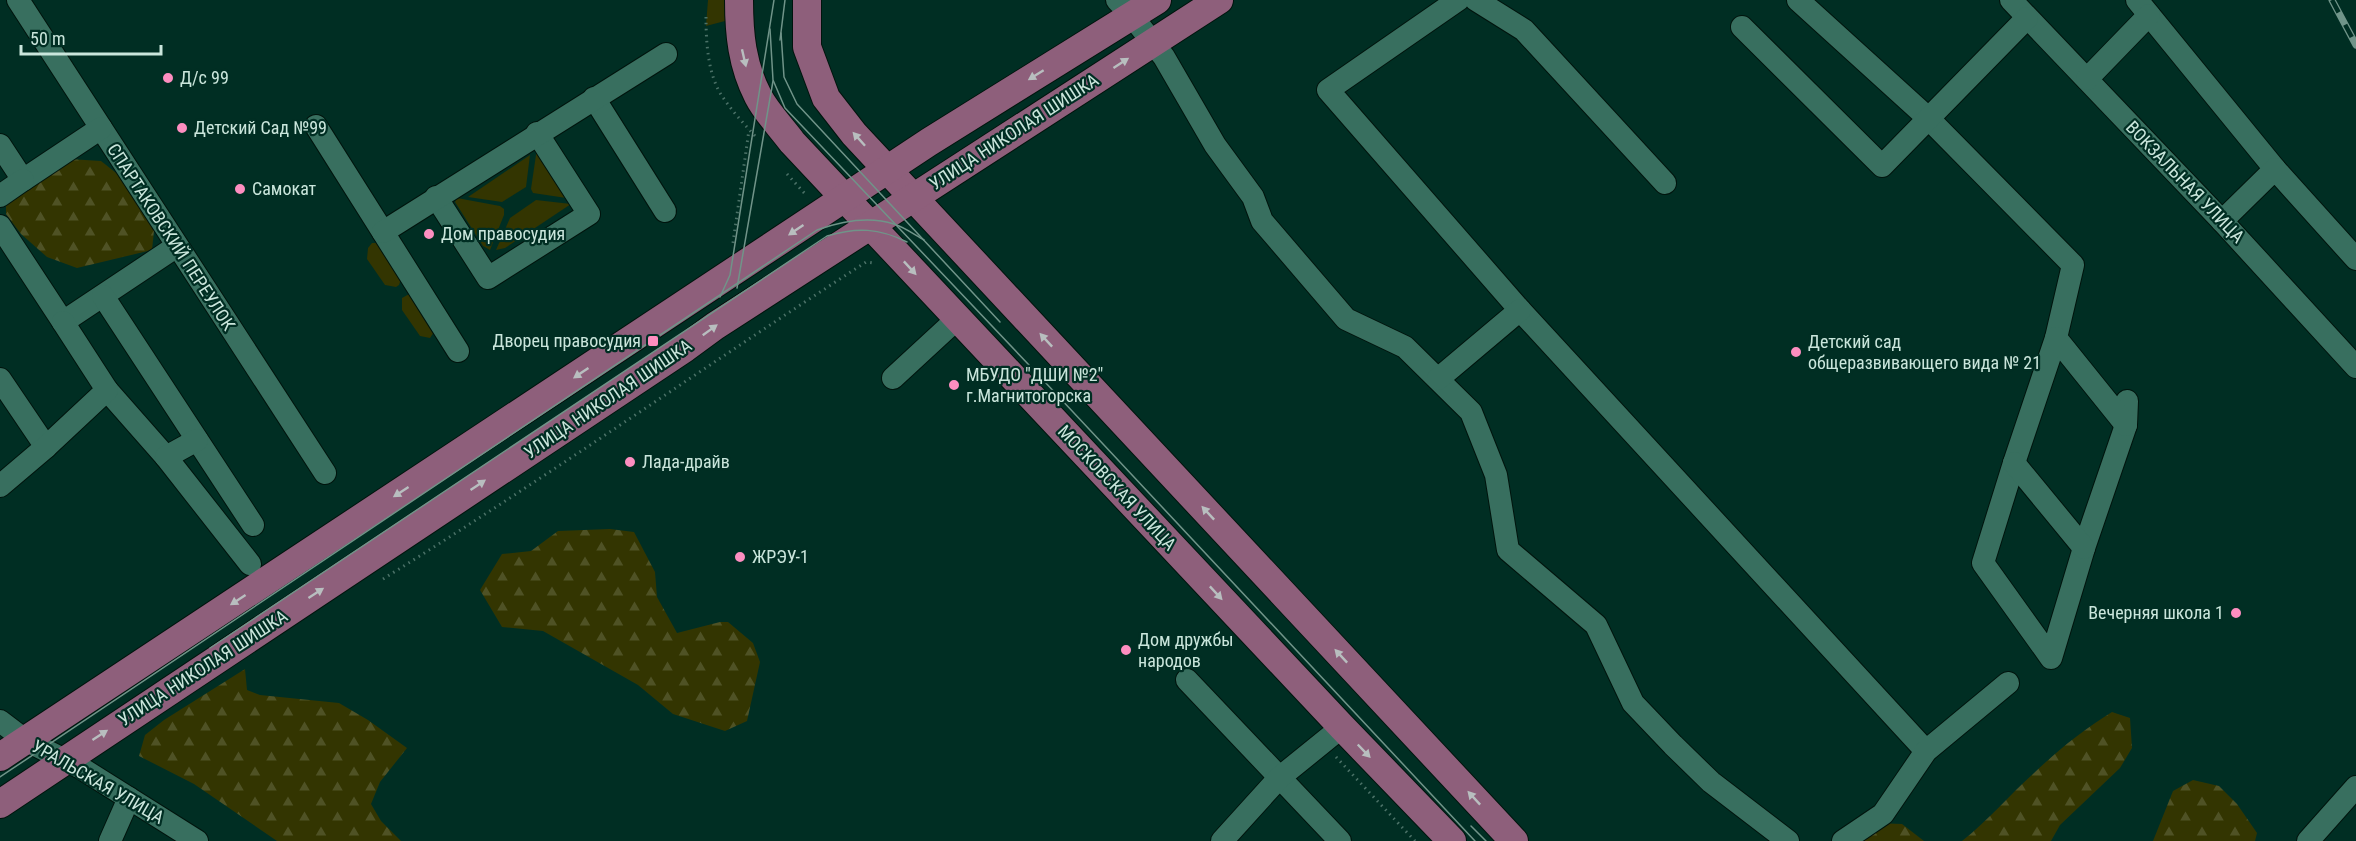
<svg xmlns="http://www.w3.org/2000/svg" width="2356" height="841" viewBox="0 0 2356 841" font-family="'Roboto Condensed',sans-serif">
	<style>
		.grass { fill: #333501 }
		.forest { fill: url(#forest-firs) }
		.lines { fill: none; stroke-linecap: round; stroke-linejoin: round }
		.minor-casing { stroke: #00140d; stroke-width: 24 }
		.major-casing { stroke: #00140d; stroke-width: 30 }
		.path { stroke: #4b7268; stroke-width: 3; stroke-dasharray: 1.5 4.5; stroke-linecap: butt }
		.minor { stroke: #386f5f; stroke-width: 22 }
		.major { stroke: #8e5f7b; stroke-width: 28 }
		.tram { stroke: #709489; stroke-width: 1.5 }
		.rail-casing { stroke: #709489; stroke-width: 7 }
		.rail { stroke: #002e23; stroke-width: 4.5; stroke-dasharray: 14; stroke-linecap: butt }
		.oneway { fill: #b8bebf }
		.poi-dot { fill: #fd8ec0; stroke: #002e23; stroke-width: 2 }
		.labels { text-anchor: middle; stroke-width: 4.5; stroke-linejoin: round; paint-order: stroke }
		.poi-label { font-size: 18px; fill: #cae6dc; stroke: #002e23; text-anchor: start }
		.street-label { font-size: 18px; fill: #cae6dc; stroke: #002e23 }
	</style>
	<defs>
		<pattern id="forest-firs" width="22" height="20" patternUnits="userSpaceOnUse" patternTransform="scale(1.5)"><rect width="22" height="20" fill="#333501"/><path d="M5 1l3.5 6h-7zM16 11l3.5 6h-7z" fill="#4f5225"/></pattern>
	</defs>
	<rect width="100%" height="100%" fill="#002e23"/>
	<g class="grass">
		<polygon points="708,0 726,0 725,21 706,26"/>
		<polygon points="537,148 573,199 533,193 531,189"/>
		<polygon points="530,155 526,187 502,202 468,197"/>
		<polygon points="457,198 500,206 504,209 504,215 490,250 483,246 455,202"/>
		<polygon points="536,200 571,204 505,248 496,250 510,218"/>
		<polygon points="372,243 380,243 401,279 399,285 396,287 385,285 367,259 368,248"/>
		<polygon points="411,293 436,329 430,338 420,336 402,310 402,298"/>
	</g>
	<g class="forest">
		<polygon points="69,159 101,161 125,180 155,221 152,250 77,268 47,257 21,234 6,214 6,201"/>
		<polygon points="610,529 634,532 655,572 657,597 677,633 720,622 728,622 753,643 760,662 747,721 725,731 673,714 638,685 543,631 502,627 480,590 502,554 531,551 558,531"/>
		<polygon points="245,669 247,690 260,695 339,703 368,720 407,748 380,782 371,804 381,821 401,841 277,841 194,784 139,756 145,735 164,720"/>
		<path d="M2112,712L2130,718L2132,748L2120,768L2060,825L2051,841H1962C1989,820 2009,795 2034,773C2057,751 2084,729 2112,712Z"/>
		<polygon points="2193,780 2219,786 2237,804 2257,833 2255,841 2153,841 2173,791"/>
		<polygon points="1876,823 1902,824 1924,841 1848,841"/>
	</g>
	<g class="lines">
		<defs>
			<g id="minor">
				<polyline points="18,0 325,473"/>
				<polyline points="1117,0 1132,16 1164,57 1215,145 1253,197 1262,221 1346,319 1405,347 1471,412 1496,475 1508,550 1596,625 1633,703 1673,745 1711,782 1788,841"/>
				<polyline points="1458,0 1328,90 1520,310 1926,751"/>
				<polyline points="1476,0 1524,30 1665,183"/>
				<polyline points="1798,0 1928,118 2073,265 2056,338 2014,463 1983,563 2051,658 2084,548 2126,425 2127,401"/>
				<polyline points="2011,0 2222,221 2356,367"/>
				<polyline points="2137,0 2275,169"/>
				<polyline points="1742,27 1882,166 2027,18"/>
				<polyline points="2087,79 2149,15"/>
				<polyline points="594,98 665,211"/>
				<polyline points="316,126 458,351"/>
				<polyline points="0,145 23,180 101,128"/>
				<polyline points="0,196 23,180"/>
				<polyline points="436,197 488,278 589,214 537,133"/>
				<polyline points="2222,221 2275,169 2356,259"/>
				<polyline points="0,226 63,322 177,246"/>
				<polyline points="383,232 666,54"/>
				<polyline points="103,296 253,525"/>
				<polyline points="2056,338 2126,425"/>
				<polyline points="893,378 958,318"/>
				<polyline points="0,379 46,447"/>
				<polyline points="1438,379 1520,310"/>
				<polyline points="107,390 166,457"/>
				<polyline points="197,440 166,457 250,564"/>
				<polyline points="2014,463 2084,548"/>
				<polyline points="0,486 46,447 107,390 63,322"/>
				<polyline points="1187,680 1340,841"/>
				<polyline points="0,721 25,740 81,768 197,841"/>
				<polyline points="110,841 129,798"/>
				<polyline points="1222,841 1279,778 1342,727"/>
				<polyline points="1843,841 1883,814 1926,751 2008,683"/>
				<polyline points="2308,841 2356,787"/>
			</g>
			<g id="major">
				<path d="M739,0C739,34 742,65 758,96C766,112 781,127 792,142L1342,727L1452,841"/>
				<polyline points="807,0 807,47 826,98 854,134 1514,841"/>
				<polyline points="0,757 929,142 1157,0"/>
				<polyline points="0,804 685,348 715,326 1219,0"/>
			</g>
		</defs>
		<use href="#minor" class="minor-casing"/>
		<use href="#major" class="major-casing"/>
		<g class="path">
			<path d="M706,17C706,43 708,75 722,96C732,111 744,124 756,137"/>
			<polyline points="787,174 807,196"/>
			<polyline points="733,243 749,130"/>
			<path d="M383,579C547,477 704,367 866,262L873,263"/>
			<polyline points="1336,757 1415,841"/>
		</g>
		<use href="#minor" class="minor"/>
		<use href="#major" class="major"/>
		<g class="tram">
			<polyline points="770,29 773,80 785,108 1029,365 1475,841"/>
			<polyline points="781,33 784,77 797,104 1000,322"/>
			<polyline points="780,40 785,0"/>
			<polyline points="737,288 773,81"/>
			<polyline points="720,297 730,275 774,0"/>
			<path d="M210,648L827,236C857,227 879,228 907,242"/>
			<path d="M0,777L817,230C842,221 869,216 894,224C904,227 915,235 924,240"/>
			<polyline points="1471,826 1486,841"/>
		</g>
		<defs>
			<polyline id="rail" points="2332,0 2356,45"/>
		</defs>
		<use href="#rail" class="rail-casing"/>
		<use href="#rail" class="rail"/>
	</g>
	<defs><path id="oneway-solid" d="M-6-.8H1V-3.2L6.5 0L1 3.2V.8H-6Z" transform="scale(1.5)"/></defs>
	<g class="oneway">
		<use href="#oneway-solid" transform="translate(744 58) rotate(77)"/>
		<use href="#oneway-solid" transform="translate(1121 63) rotate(-33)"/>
		<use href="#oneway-solid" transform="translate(1036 75) rotate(148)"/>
		<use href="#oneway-solid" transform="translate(859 139) rotate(-132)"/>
		<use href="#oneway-solid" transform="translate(796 230) rotate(146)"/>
		<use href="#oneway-solid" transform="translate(910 268) rotate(47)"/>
		<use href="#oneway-solid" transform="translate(710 330) rotate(-36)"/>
		<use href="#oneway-solid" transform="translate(1046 340) rotate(-133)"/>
		<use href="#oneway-solid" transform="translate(581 373) rotate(146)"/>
		<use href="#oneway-solid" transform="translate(478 485) rotate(-34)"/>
		<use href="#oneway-solid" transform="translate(401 492) rotate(147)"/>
		<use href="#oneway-solid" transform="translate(1208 513) rotate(-133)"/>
		<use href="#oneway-solid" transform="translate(316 593) rotate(-33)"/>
		<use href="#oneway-solid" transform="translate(1216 593) rotate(47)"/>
		<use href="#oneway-solid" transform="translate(238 600) rotate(147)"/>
		<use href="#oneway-solid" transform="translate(1341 656) rotate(-133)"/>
		<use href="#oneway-solid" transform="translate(100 735) rotate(-33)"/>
		<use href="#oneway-solid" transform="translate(1364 751) rotate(46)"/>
		<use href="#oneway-solid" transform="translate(1474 798) rotate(-133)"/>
	</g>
	<g class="poi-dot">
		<circle cx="168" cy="78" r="6"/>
		<circle cx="182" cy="128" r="6"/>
		<circle cx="240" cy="189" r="6"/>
		<circle cx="429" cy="234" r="6"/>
		<rect x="647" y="335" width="12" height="12" rx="3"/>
		<circle cx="1796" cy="352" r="6"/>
		<circle cx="954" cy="385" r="6"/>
		<circle cx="630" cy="462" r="6"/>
		<circle cx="740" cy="557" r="6"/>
		<circle cx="2236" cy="613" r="6"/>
		<circle cx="1126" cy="650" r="6"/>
	</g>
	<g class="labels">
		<g class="poi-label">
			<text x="180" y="84">Д/с 99</text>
			<text x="194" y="134">Детский Сад №99</text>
			<text x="252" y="195">Самокат</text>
			<text x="441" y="240">Дом правосудия</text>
			<text x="641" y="347" text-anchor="end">Дворец правосудия</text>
			<text x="1808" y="348">Детский сад<tspan x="1808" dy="21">общеразвивающего вида № 21</tspan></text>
			<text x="966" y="381">МБУДО "ДШИ №2"<tspan x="966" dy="21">г.Магнитогорска</tspan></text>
			<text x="642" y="468">Лада-драйв</text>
			<text x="752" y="563">ЖРЭУ-1</text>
			<text x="2224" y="619" text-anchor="end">Вечерняя школа 1</text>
			<text x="1138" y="646">Дом дружбы<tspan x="1138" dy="21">народов</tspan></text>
		</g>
		<g class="street-label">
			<text transform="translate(1014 132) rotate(-33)" y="6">УЛИЦА НИКОЛАЯ ШИШКА</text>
			<text transform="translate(2185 182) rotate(46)" y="6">ВОКЗАЛЬНАЯ УЛИЦА</text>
			<text transform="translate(171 237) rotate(57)" y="6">СПАРТАКОВСКИЙ ПЕРЕУЛОК</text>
			<text transform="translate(608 399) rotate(-34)" y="6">УЛИЦА НИКОЛАЯ ШИШКА</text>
			<text transform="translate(1117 488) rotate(47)" y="6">МОСКОВСКАЯ УЛИЦА</text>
			<text transform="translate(203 668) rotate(-33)" y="6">УЛИЦА НИКОЛАЯ ШИШКА</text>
			<text transform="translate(98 782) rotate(30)" y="6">УРАЛЬСКАЯ УЛИЦА</text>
		</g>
	</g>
	<path d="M21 45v9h140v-9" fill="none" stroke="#cae6dc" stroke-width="3"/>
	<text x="30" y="45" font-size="18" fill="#cae6dc" stroke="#002e23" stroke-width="4.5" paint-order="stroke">50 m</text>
</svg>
